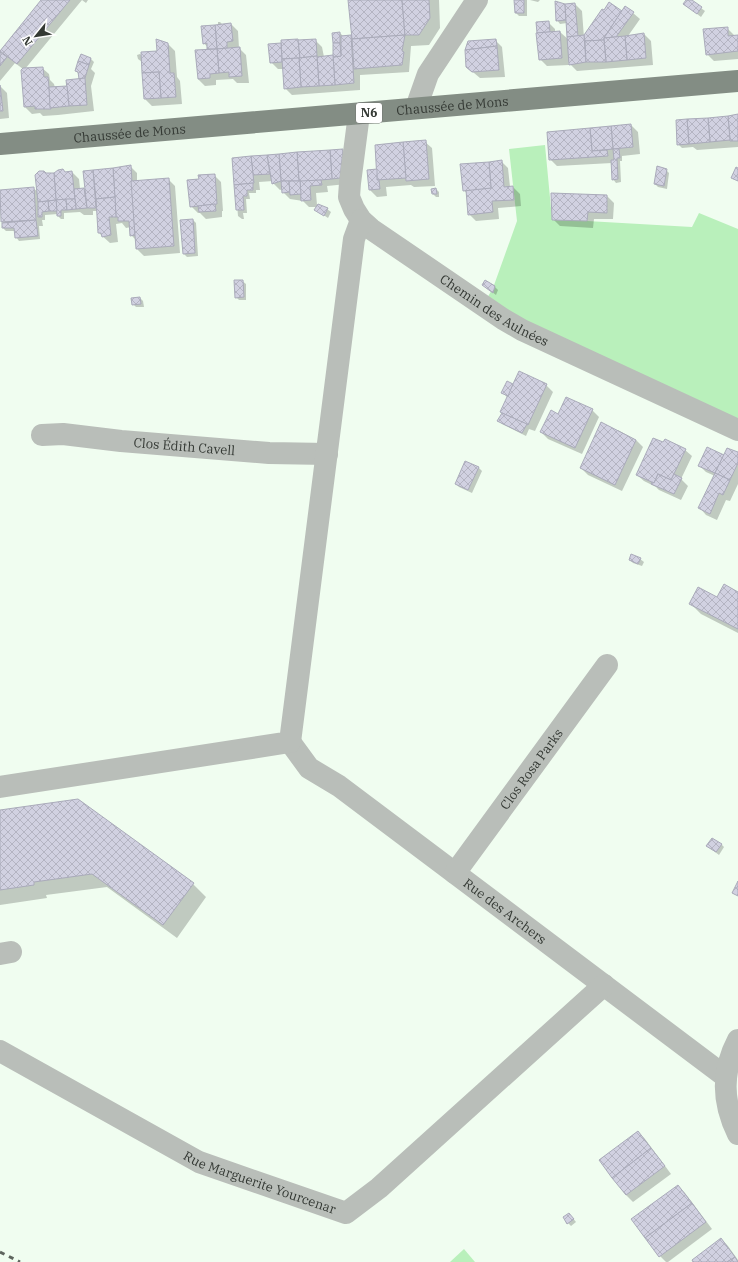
<svg xmlns="http://www.w3.org/2000/svg" width="738" height="1262" viewBox="0 0 738 1262" font-family="'IBM Plex Serif',serif">
	<style>
		.green { fill: #b9f0bb }
		.shadow { fill: #0003 }
		.building { fill: url(#building-cross-hatch); stroke: #aaabba }
		.lines { fill: none; stroke-linecap: round; stroke-linejoin: round }
		.minor { stroke: #b9beb9; stroke-width: 22 }
		.major { stroke: #838d84; stroke-width: 22 }
		.rail { stroke: #5e655e; stroke-width: 3; stroke-dasharray: 5 5; stroke-linecap: butt }
		.labels { text-anchor: middle; stroke-width: 3; stroke-linejoin: round; paint-order: stroke }
		.shield { fill: #fff; stroke: #717471; stroke-width: 1 }
		.shield-label { font-size: 12px; font-weight: bold; fill: #343934 }
		.street-label { font-size: 13px; fill: #343934; stroke: #fff }
	</style>
	<defs>
		<pattern id="building-cross-hatch" width="8" height="8" patternUnits="userSpaceOnUse"><rect width="8" height="8" fill="#d1d1e1"/><path d="M0 0l8 8M0 8l8-8" fill="none" stroke="#b4b4c2"/></pattern>
	</defs>
	<rect width="100%" height="100%" fill="#f0fdf0"/>
	<g class="green">
		<polygon points="545,145 552,219 692,227 699,213 738,229 738,430 483,305 493,288 517,221 509,149"/>
		<polygon points="464,1249 475,1262 450,1262"/>
	</g>
	<g class="shadow">
		<polygon points="42,0 82,0 25,69 42,68 49,74 50,80 54,84 55,88 68,87 80,80 79,74 76,71 91,59 94,62 91,69 95,73 91,86 94,111 58,115 43,116 40,113 32,114 25,107 23,69 15,63 0,81 0,51"/>
		<polygon points="82,0 88,0 86,3"/>
		<polygon points="350,0 439,0 440,28 429,45 411,46 409,72 360,75 360,90 292,95 285,88 283,69 278,69 271,62 270,45 315,40 322,47 324,57 334,56 333,34 340,33 344,37 351,36 353,38"/>
		<polygon points="515,0 527,0 527,16 519,16 516,13"/>
		<polygon points="530,0 540,0 538,2"/>
		<polygon points="687,0 690,0 705,11 701,17 684,4"/>
		<polygon points="575,4 582,11 584,38 603,10 622,13 633,13 640,19 628,36 644,34 651,41 653,65 577,71 568,62 569,65 547,66 540,59 548,22 555,29 555,32 560,32 569,40 567,23 560,24 557,20 564,5"/>
		<polygon points="218,22 220,22 223,25 231,24 238,31 239,48 246,55 249,83 237,83 233,79 216,80 216,85 205,86 198,79 208,50 208,48 204,43 218,25"/>
		<polygon points="727,28 734,35 734,36 738,36 738,59 714,61 707,54"/>
		<polygon points="495,40 502,47 505,77 480,78 467,67"/>
		<polygon points="168,44 175,51 177,77 180,81 182,104 152,106 145,99 142,62 138,59 137,55 140,54 142,56 158,52"/>
		<polygon points="0,86 7,93 9,118 0,119"/>
		<polygon points="738,115 738,147 697,150 693,147 682,148 678,144"/>
		<polygon points="631,125 638,132 640,154 622,156 622,161 620,161 621,182 616,183 613,179 612,163 557,166 550,159"/>
		<polygon points="425,142 432,148 435,186 414,187 411,185 386,187 387,196 377,197 370,190 378,170"/>
		<polygon points="342,150 349,157 347,184 327,186 328,192 316,193 317,205 327,209 331,212 328,218 316,210 317,207 309,207 303,201 290,199 283,192 283,189 280,190 273,183 273,181 259,182 260,190 256,190 256,193 249,193 250,199 246,199 247,213 243,213 244,219 242,219 238,216 233,158"/>
		<polygon points="501,161 508,168 510,187 513,187 520,194 521,206 498,208 499,219 476,221 469,214 467,194 464,190"/>
		<polygon points="130,166 137,173 137,182 168,179 175,186 180,253 144,256 137,249 137,241 131,235 131,227 126,228 122,223 116,224 118,242 110,243 99,233 97,211 93,211 93,215 84,215 80,212 64,213 64,219 61,219 58,216 58,214 45,215 45,220 42,220 43,226 39,226 40,239 19,241 16,237 15,231 6,231 3,228 0,191 33,188 38,192 46,174 72,172 79,179 80,189 84,189 86,191 84,172"/>
		<polygon points="666,170 669,173 667,189 658,187 655,184"/>
		<polygon points="214,175 221,182 223,211 222,211 222,217 206,219 200,213 198,213 191,206 200,180"/>
		<polygon points="436,189 439,192 439,197 436,197 433,194"/>
		<polygon points="607,196 614,203 613,219 594,219 593,228 560,226 553,219"/>
		<polygon points="193,220 196,223 198,256 187,257 184,254"/>
		<polygon points="242,281 246,284 246,300 239,300 236,297"/>
		<polygon points="495,287 498,290 496,295 487,288"/>
		<polygon points="140,298 143,301 144,307 136,307 133,304"/>
		<polygon points="514,385 546,385 553,392 535,431 529,429 526,436 502,424 499,421 508,398 502,392"/>
		<polygon points="592,410 599,417 582,454 548,439 541,432 559,415"/>
		<polygon points="618,430 636,440 643,447 622,491 588,475 581,468"/>
		<polygon points="663,444 685,450 692,456 681,479 688,486 681,500 659,490 656,487 644,481 637,475"/>
		<polygon points="738,453 738,484 730,501 726,500 717,520 706,515 700,508 715,476 706,472 699,465 724,457"/>
		<polygon points="466,462 479,468 482,471 472,493 459,487 456,484"/>
		<polygon points="640,559 644,562 642,566 633,563 630,560"/>
		<polygon points="738,593 738,633 701,614 690,603 717,599"/>
		<polygon points="0,811 193,884 206,897 177,938 107,887 46,895 47,898 0,905"/>
		<polygon points="721,844 724,847 719,855 707,846"/>
		<polygon points="638,1132 645,1139 671,1174 633,1202 626,1195 600,1160"/>
		<polygon points="678,1186 685,1193 712,1229 668,1262 666,1262 660,1256"/>
		<polygon points="572,1217 576,1222 571,1226 568,1223"/>
		<polygon points="721,1239 728,1246 738,1260 738,1262 693,1262"/>
	</g>
	<g class="building">
		<polygon points="41,0 70,0 17,64 0,51"/>
		<polygon points="348,0 402,0 405,35 352,39"/>
		<polygon points="402,0 429,0 430,18 419,35 405,35"/>
		<polygon points="514,0 524,0 524,13 515,13"/>
		<polygon points="686,0 692,0 702,7 697,14 683,4"/>
		<polygon points="555,1 565,4 566,20 556,21"/>
		<polygon points="609,2 622,11 604,38 604,40 585,41 584,35 602,9 604,10"/>
		<polygon points="575,3 578,36 567,37 565,4"/>
		<polygon points="625,6 634,12 616,37 604,38"/>
		<polygon points="549,21 550,32 537,33 536,22"/>
		<polygon points="231,23 233,41 227,42 227,48 217,49 215,25"/>
		<polygon points="215,25 217,49 207,49 207,43 203,44 201,26"/>
		<polygon points="728,27 728,36 738,35 738,51 706,55 703,29"/>
		<polygon points="560,31 562,58 539,60 536,33"/>
		<polygon points="340,32 340,43 333,43 332,33"/>
		<polygon points="644,33 646,58 627,60 625,36"/>
		<polygon points="351,35 354,83 335,85 333,57 341,56 341,36"/>
		<polygon points="405,35 402,51 404,52 402,65 354,69 352,39"/>
		<polygon points="584,35 586,62 569,65 567,37"/>
		<polygon points="625,36 627,60 606,62 604,38"/>
		<polygon points="156,39 168,43 170,73 174,73 176,97 161,98 159,72 142,73 141,52 157,51"/>
		<polygon points="298,39 300,58 282,59 281,40"/>
		<polygon points="316,39 317,56 300,58 298,40"/>
		<polygon points="496,39 497,46 465,50 468,41"/>
		<polygon points="604,40 606,62 586,62 585,41"/>
		<polygon points="281,43 282,62 270,63 268,44"/>
		<polygon points="333,43 340,43 341,56 333,57"/>
		<polygon points="497,46 499,70 472,72 466,67 465,50"/>
		<polygon points="240,47 242,76 229,77 229,72 219,73 217,49"/>
		<polygon points="217,49 219,73 210,74 210,78 198,79 195,50"/>
		<polygon points="0,52 7,57 0,66"/>
		<polygon points="81,54 91,58 89,65 78,61"/>
		<polygon points="333,55 335,85 319,86 317,57"/>
		<polygon points="317,56 319,86 301,87 299,58"/>
		<polygon points="299,58 301,87 284,89 282,59"/>
		<polygon points="78,61 89,65 85,78 79,79 78,72 75,71"/>
		<polygon points="43,67 44,77 48,77 51,109 35,109 35,106 24,107 21,70 23,68"/>
		<polygon points="159,72 161,98 144,99 142,73"/>
		<polygon points="85,78 87,105 69,106 66,80"/>
		<polygon points="0,85 3,111 0,111"/>
		<polygon points="67,86 69,106 50,108 49,87"/>
		<polygon points="738,114 738,141 730,141 728,116"/>
		<polygon points="728,116 730,140 710,142 708,118"/>
		<polygon points="708,118 710,142 689,144 687,119"/>
		<polygon points="687,119 689,144 677,145 676,120"/>
		<polygon points="631,124 633,147 613,149 611,126"/>
		<polygon points="611,126 613,149 592,151 590,128"/>
		<polygon points="590,128 592,151 607,150 608,156 549,160 547,132"/>
		<polygon points="426,140 429,179 406,181 403,142"/>
		<polygon points="403,142 406,178 377,180 375,145"/>
		<polygon points="343,149 340,178 332,179 330,150"/>
		<polygon points="613,149 619,149 620,158 617,158 618,179 612,180 611,160 614,160"/>
		<polygon points="330,150 332,179 299,182 297,152"/>
		<polygon points="297,152 299,181 281,181 279,154"/>
		<polygon points="279,154 281,181 272,184 267,155"/>
		<polygon points="267,155 270,174 253,175 251,156"/>
		<polygon points="251,156 254,183 234,185 232,158"/>
		<polygon points="502,160 504,187 513,186 514,200 492,201 493,212 468,215 466,190 491,188 489,162"/>
		<polygon points="489,162 491,188 463,191 460,164"/>
		<polygon points="131,165 135,235 130,236 129,221 118,221 118,217 116,217 113,168"/>
		<polygon points="657,166 667,169 664,186 654,184"/>
		<polygon points="736,167 738,168 738,181 731,178"/>
		<polygon points="113,168 115,197 96,199 93,170"/>
		<polygon points="63,169 65,172 72,171 75,199 56,200 54,173 58,170"/>
		<polygon points="377,169 377,180 379,180 380,189 369,190 367,170"/>
		<polygon points="93,170 96,208 87,208 83,171"/>
		<polygon points="39,171 44,171 46,173 54,173 56,200 38,202 35,175"/>
		<polygon points="215,174 217,204 190,207 187,180 199,179 198,175"/>
		<polygon points="169,178 174,246 136,249 131,181"/>
		<polygon points="321,180 322,185 310,186 311,200 301,201 300,181"/>
		<polygon points="281,181 289,181 290,192 282,193"/>
		<polygon points="289,181 300,181 301,194 290,195"/>
		<polygon points="253,183 253,190 247,190 247,196 243,196 244,210 236,210 234,185"/>
		<polygon points="34,187 36,220 1,222 0,190"/>
		<polygon points="84,188 87,208 76,209 74,189"/>
		<polygon points="436,188 437,194 432,194 431,189"/>
		<polygon points="551,193 607,195 607,213 588,212 587,221 552,220"/>
		<polygon points="115,197 116,217 109,217 111,235 102,237 101,233 98,233 96,199"/>
		<polygon points="66,199 67,210 61,210 61,216 57,216 56,200"/>
		<polygon points="66,199 75,199 76,209 67,210"/>
		<polygon points="56,200 57,211 49,211 48,201"/>
		<polygon points="48,201 49,211 42,212 42,217 38,217 38,202"/>
		<polygon points="215,204 216,211 199,212 198,206"/>
		<polygon points="318,204 328,208 324,216 314,210"/>
		<polygon points="193,219 195,253 183,254 180,220"/>
		<polygon points="36,220 38,236 15,238 14,228 2,228 2,223"/>
		<polygon points="234,280 243,280 244,297 235,298"/>
		<polygon points="485,280 495,286 493,293 482,285"/>
		<polygon points="140,297 141,304 132,305 131,298"/>
		<polygon points="519,371 547,384 528,425 500,412"/>
		<polygon points="507,381 513,384 508,396 501,393"/>
		<polygon points="566,397 593,409 575,448 540,432 551,410 558,414"/>
		<polygon points="502,413 527,424 522,433 497,421"/>
		<polygon points="601,422 636,440 615,485 580,468"/>
		<polygon points="653,438 663,442 665,439 686,449 671,480 658,474 654,483 636,475"/>
		<polygon points="707,447 724,455 715,473 698,466"/>
		<polygon points="727,448 738,452 738,463 730,480 715,473"/>
		<polygon points="465,461 479,467 468,490 455,484"/>
		<polygon points="715,473 730,480 723,495 719,493 710,514 698,508"/>
		<polygon points="658,474 671,480 674,474 682,478 674,494 651,484 652,482 654,483"/>
		<polygon points="631,554 641,558 638,564 629,560"/>
		<polygon points="724,584 738,592 738,629 689,604 698,587 717,597"/>
		<polygon points="78,799 194,883 163,925 92,874 34,882 34,885 0,890 0,810"/>
		<polygon points="712,838 722,844 716,852 706,846"/>
		<polygon points="738,881 738,896 732,893"/>
		<polygon points="638,1131 651,1148 612,1178 599,1160"/>
		<polygon points="651,1148 665,1166 626,1195 612,1178"/>
		<polygon points="678,1185 692,1203 645,1238 631,1219"/>
		<polygon points="692,1203 706,1222 659,1257 645,1238"/>
		<polygon points="569,1213 574,1219 567,1224 563,1217"/>
		<polygon points="721,1238 735,1257 727,1262 693,1262 692,1260"/>
		<polygon points="735,1257 738,1262 727,1262"/>
	</g>
	<g class="lines">
		<g class="minor">
			<polyline points="416,108 428,74 477,0"/>
			<path id="s1" d="M359,114L350,183L349,197L354,209L361,220L371,229L503,319L522,330L738,430"/>
			<path id="s2" d="M42,435L63,434L121,441L269,453L327,454"/>
			<path id="s3" d="M290,742L309,768L339,786L726,1077"/>
			<polyline points="0,787 290,742 354,239 361,220"/>
			<path id="s4" d="M455,873L607,665"/>
			<polyline points="0,954 11,952"/>
			<path d="M738,1040C721,1072 722,1102 738,1134"/>
			<path id="s5" d="M0,1051L199,1162L346,1213L379,1188L604,985"/>
		</g>
		<path class="major" id="s6" d="M0,144L738,81"/>
		<polyline class="rail" points="0,1252 20,1262"/>
	</g>
	<g class="labels">
		<rect class="shield" x="356" y="103" width="26" height="20" rx="3"/>
		<g class="shield-label">
			<text x="369" y="117">N6</text>
		</g>
		<g class="street-label">
			<text dy="5" stroke="none"><textPath href="#s6" startOffset="454">Chaussée de Mons</textPath></text>
			<text dy="5" stroke="none"><textPath href="#s6" startOffset="130">Chaussée de Mons</textPath></text>
			<text dy="5" stroke="none"><textPath href="#s1" startOffset="271">Chemin des Aulnées</textPath></text>
			<text dy="5" stroke="none"><textPath href="#s2" startOffset="143">Clos Édith Cavell</textPath></text>
			<text dy="5" stroke="none"><textPath href="#s4" startOffset="129">Clos Rosa Parks</textPath></text>
			<text dy="5" stroke="none"><textPath href="#s3" startOffset="275">Rue des Archers</textPath></text>
			<text dy="5" stroke="none"><textPath href="#s5" startOffset="292">Rue Marguerite Yourcenar</textPath></text>
		</g>
	</g>
	<g transform="translate(36 36) rotate(240)" stroke="#ffffff" stroke-width="3" paint-order="stroke">
	<path d="M0-3L7 15L0 10L-7 15Z" fill="#343934"/>
	<text y="-6" font-size="11" font-weight="bold" text-anchor="middle" fill="#343934">N</text>
	</g>
</svg>
